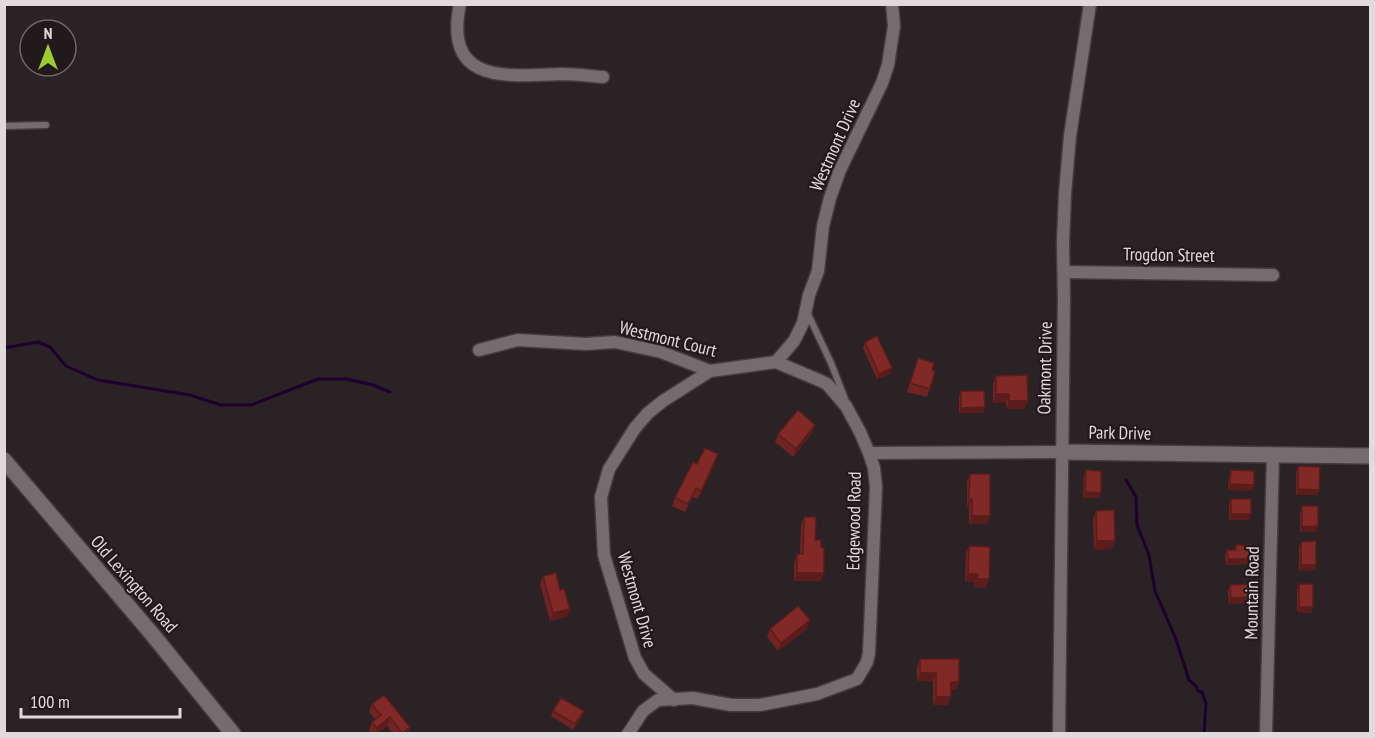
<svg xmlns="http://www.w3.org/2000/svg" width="1375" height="738" viewBox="0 0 1375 738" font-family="'PT Sans Narrow',sans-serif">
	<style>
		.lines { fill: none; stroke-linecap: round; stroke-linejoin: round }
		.stream { stroke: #1e0030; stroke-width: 3 }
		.lane-casing { stroke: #443d3f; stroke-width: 9 }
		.street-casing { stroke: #443d3f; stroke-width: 15 }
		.secondary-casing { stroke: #443d3f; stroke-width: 18 }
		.lane { stroke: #766c6f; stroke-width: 6 }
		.street { stroke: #766c6f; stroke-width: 12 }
		.secondary { stroke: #766c6f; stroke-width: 15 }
		.wall { fill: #6f2322 }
		.shaded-wall { fill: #5a1d1b }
		.building { fill: #812927; stroke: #5a1d1b; stroke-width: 1.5 }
		.labels { text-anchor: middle; stroke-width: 4.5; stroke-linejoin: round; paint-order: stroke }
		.street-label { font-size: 18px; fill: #e0dadc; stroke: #21191b }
	</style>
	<rect width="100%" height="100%" fill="#2a2224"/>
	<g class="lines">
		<g class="stream">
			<polyline points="4,348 38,342 50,347 66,366 98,380 190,395 221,405 251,405 318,379 346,379 373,385 390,392"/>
			<polyline points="1126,480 1136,497 1137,525 1149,555 1155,591 1176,639 1189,680 1196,686 1198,691 1202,692 1206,703 1204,734"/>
		</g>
		<defs>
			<g id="lane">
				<polyline points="4,126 46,125"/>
				<polyline points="807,312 831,363 845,399"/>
			</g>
			<g id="street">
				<path d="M460,4C443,85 507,76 562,74C576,74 590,76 603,77"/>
				<polyline points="1064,272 1273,275"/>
				<polyline points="479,350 518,340 586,344 615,342 661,352 710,371 776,362 821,381 827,384 846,406 860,432 869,453 874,468 876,487 869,653 867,662 857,679 817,694 760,705 731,705 693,698 658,700 643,711 628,734"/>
				<polyline points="776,362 794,341 803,323 809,295 818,271 823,226 830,198 840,170 882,83 888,65 894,26 892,4"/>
				<polyline points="869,453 1061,452"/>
				<polyline points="674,700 644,674 635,658 604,555 601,497 609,469 635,428 648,413 663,401 710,371"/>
				<polyline points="1059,734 1064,298 1063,243 1065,194 1070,136 1090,4"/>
				<polyline points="1266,734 1273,454"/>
			</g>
			<g id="secondary">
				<polyline points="1061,452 1370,456"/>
				<polyline points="4,460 152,634 233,734"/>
			</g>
		</defs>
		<use href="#lane" class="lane-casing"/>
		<use href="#street" class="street-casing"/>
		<use href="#secondary" class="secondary-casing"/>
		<use href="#lane" class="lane"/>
		<use href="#street" class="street"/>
		<use href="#secondary" class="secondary"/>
	</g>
	<g class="wall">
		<polygon points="865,342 892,368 890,374 877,379 863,348"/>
		<polygon points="918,358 932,370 930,389 927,397 907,392"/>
		<polygon points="996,376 1025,409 1006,409 1006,402 993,403 993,384"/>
		<polygon points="961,391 985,407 983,413 959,413 959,397"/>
		<polygon points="815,425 812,433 793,457 775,442 778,434"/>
		<polygon points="715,463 698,499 693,497 685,512 672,506 675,498 697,464"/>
		<polygon points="1298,466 1319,490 1317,495 1296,495 1296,472"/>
		<polygon points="1086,470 1099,498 1083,498 1084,476"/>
		<polygon points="1231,470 1252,491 1228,490 1229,476"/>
		<polygon points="970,474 990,516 987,524 969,524 969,507 967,507 967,482"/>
		<polygon points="1231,499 1251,514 1249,520 1229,520 1229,504"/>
		<polygon points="1302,506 1316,532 1300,532 1300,512"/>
		<polygon points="1096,511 1112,549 1094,550 1093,519"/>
		<polygon points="804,517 815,540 821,547 821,581 794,581 794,563 797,554 800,554 801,525"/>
		<polygon points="1301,542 1316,565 1314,570 1299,571 1299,547"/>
		<polygon points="1236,545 1253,559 1251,564 1226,565 1225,555 1227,550 1234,550"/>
		<polygon points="969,546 989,579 986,588 974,587 975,582 965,582 966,554"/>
		<polygon points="543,576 567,617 550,621 540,584"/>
		<polygon points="1299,584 1311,613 1297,612 1297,589"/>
		<polygon points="1230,585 1251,603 1229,604 1228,591"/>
		<polygon points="810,620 807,629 778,651 767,637 770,629"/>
		<polygon points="920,659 959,682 956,690 951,690 951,697 948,705 933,705 933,681 917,681 917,667"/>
		<polygon points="372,704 410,727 408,734 393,734 387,726 377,734 372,734 369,730 372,722 375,719 369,712"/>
		<polygon points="553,711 582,717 573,730 551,716"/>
	</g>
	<g class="shaded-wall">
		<polygon points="892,368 890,374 877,379 879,374"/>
		<polygon points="996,394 1009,394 1006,402 993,403"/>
		<polygon points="1009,401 1028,401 1025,409 1006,409"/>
		<polygon points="985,407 983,413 959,413 961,408"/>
		<polygon points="815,425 812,433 793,457 796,449"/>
		<polygon points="718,454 715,463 698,499 701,491"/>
		<polygon points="1230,484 1254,485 1252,491 1228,490"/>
		<polygon points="1298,489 1319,490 1317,495 1296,495"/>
		<polygon points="1085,492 1101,493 1099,498 1083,498"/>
		<polygon points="969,499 972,499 969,507 967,507"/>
		<polygon points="1231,514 1251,514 1249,520 1229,520"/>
		<polygon points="972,516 990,516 987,524 969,524"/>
		<polygon points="1318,526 1316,532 1300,532 1302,527"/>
		<polygon points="1097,541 1115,541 1112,549 1094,550"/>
		<polygon points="1228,559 1253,559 1251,564 1226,565"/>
		<polygon points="1301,565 1316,565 1314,570 1299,571"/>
		<polygon points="797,573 824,573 821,581 794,581"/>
		<polygon points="968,574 978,574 975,582 965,582"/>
		<polygon points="977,579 989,579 986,588 974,587"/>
		<polygon points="1253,597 1251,603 1229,604 1231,598"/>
		<polygon points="1299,607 1313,607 1311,613 1297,612"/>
		<polygon points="570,609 567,617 550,621 553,613"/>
		<polygon points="810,620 807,629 778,651 781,643"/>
		<polygon points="920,673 936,673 933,681 917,681"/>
		<polygon points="951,682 959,682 956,690 948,690"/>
		<polygon points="936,697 951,697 948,705 933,705"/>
		<polygon points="584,711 582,717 573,730 575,724"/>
		<polygon points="390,717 387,726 377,734 375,734 377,728"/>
		<polygon points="410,727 408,734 402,734"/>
	</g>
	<g class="building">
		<polygon points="877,336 892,368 879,374 865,342"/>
		<polygon points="918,358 934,363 932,370 935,371 930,389 910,383"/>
		<polygon points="1027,375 1028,401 1009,401 1009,394 996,394 996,376"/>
		<polygon points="961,391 984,391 985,407 961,408"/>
		<polygon points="798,410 815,425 796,449 778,434"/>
		<polygon points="705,448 718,454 701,491 696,488 688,504 675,498 693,462 697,464"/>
		<polygon points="1298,466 1320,467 1319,490 1298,489"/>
		<polygon points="1086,470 1101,471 1101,493 1085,492"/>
		<polygon points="1231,470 1254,471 1254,485 1230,484"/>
		<polygon points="970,474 990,474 990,516 972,516 972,499 969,499"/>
		<rect x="1231" y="499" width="20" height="15"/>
		<polygon points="1302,506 1318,506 1318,526 1302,527"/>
		<polygon points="1114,510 1115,541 1097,541 1096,511"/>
		<polygon points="804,517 816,517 815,540 821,540 821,547 824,548 824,573 797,573 797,554 803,554"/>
		<polygon points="1316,541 1316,565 1301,565 1301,542"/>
		<polygon points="1236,545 1252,545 1253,559 1228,559 1227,550 1236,550"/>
		<polygon points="969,546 990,547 989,579 977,579 978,574 968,574"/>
		<polygon points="556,573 560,590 564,589 570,609 553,613 543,576"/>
		<polygon points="1252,584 1253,597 1231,598 1230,585"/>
		<rect x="1299" y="584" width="14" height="23"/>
		<polygon points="798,606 810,620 781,643 770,629"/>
		<polygon points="920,659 959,659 959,682 951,682 951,697 936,697 936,673 920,673"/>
		<polygon points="384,695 410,727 402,733 390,717 377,728 372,722 381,715 372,704"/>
		<polygon points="561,698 584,711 575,724 553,711"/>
	</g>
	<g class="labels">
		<g class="street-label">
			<text transform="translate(835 145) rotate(-66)" y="6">Westmont Drive</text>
			<text transform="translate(1169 255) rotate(1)" y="6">Trogdon Street</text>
			<text transform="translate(668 339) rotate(14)" y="6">Westmont Court</text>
			<text transform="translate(1045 368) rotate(-89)" y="6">Oakmont Drive</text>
			<text transform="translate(1120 433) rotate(1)" y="6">Park Drive</text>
			<text transform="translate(854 521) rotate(-89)" y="6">Edgewood Road</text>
			<text transform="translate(134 584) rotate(49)" y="6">Old Lexington Road</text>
			<text transform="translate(1252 593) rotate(-89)" y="6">Mountain Road</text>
			<text transform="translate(637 600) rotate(74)" y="6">Westmont Drive</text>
		</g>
	</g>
	<rect width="1375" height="738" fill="none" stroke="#e0dadc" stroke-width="12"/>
	<g transform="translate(48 48)"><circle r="28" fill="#21191b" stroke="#6d6668" stroke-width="1.5"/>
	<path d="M0-4.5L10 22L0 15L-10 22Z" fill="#9bcb33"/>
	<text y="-9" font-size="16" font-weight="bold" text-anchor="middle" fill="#e0dadc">N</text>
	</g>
	<path d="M21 708v9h159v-9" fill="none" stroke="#e0dadc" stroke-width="3"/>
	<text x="30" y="708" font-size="18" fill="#e0dadc" stroke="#21191b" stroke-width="4.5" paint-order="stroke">100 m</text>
</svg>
